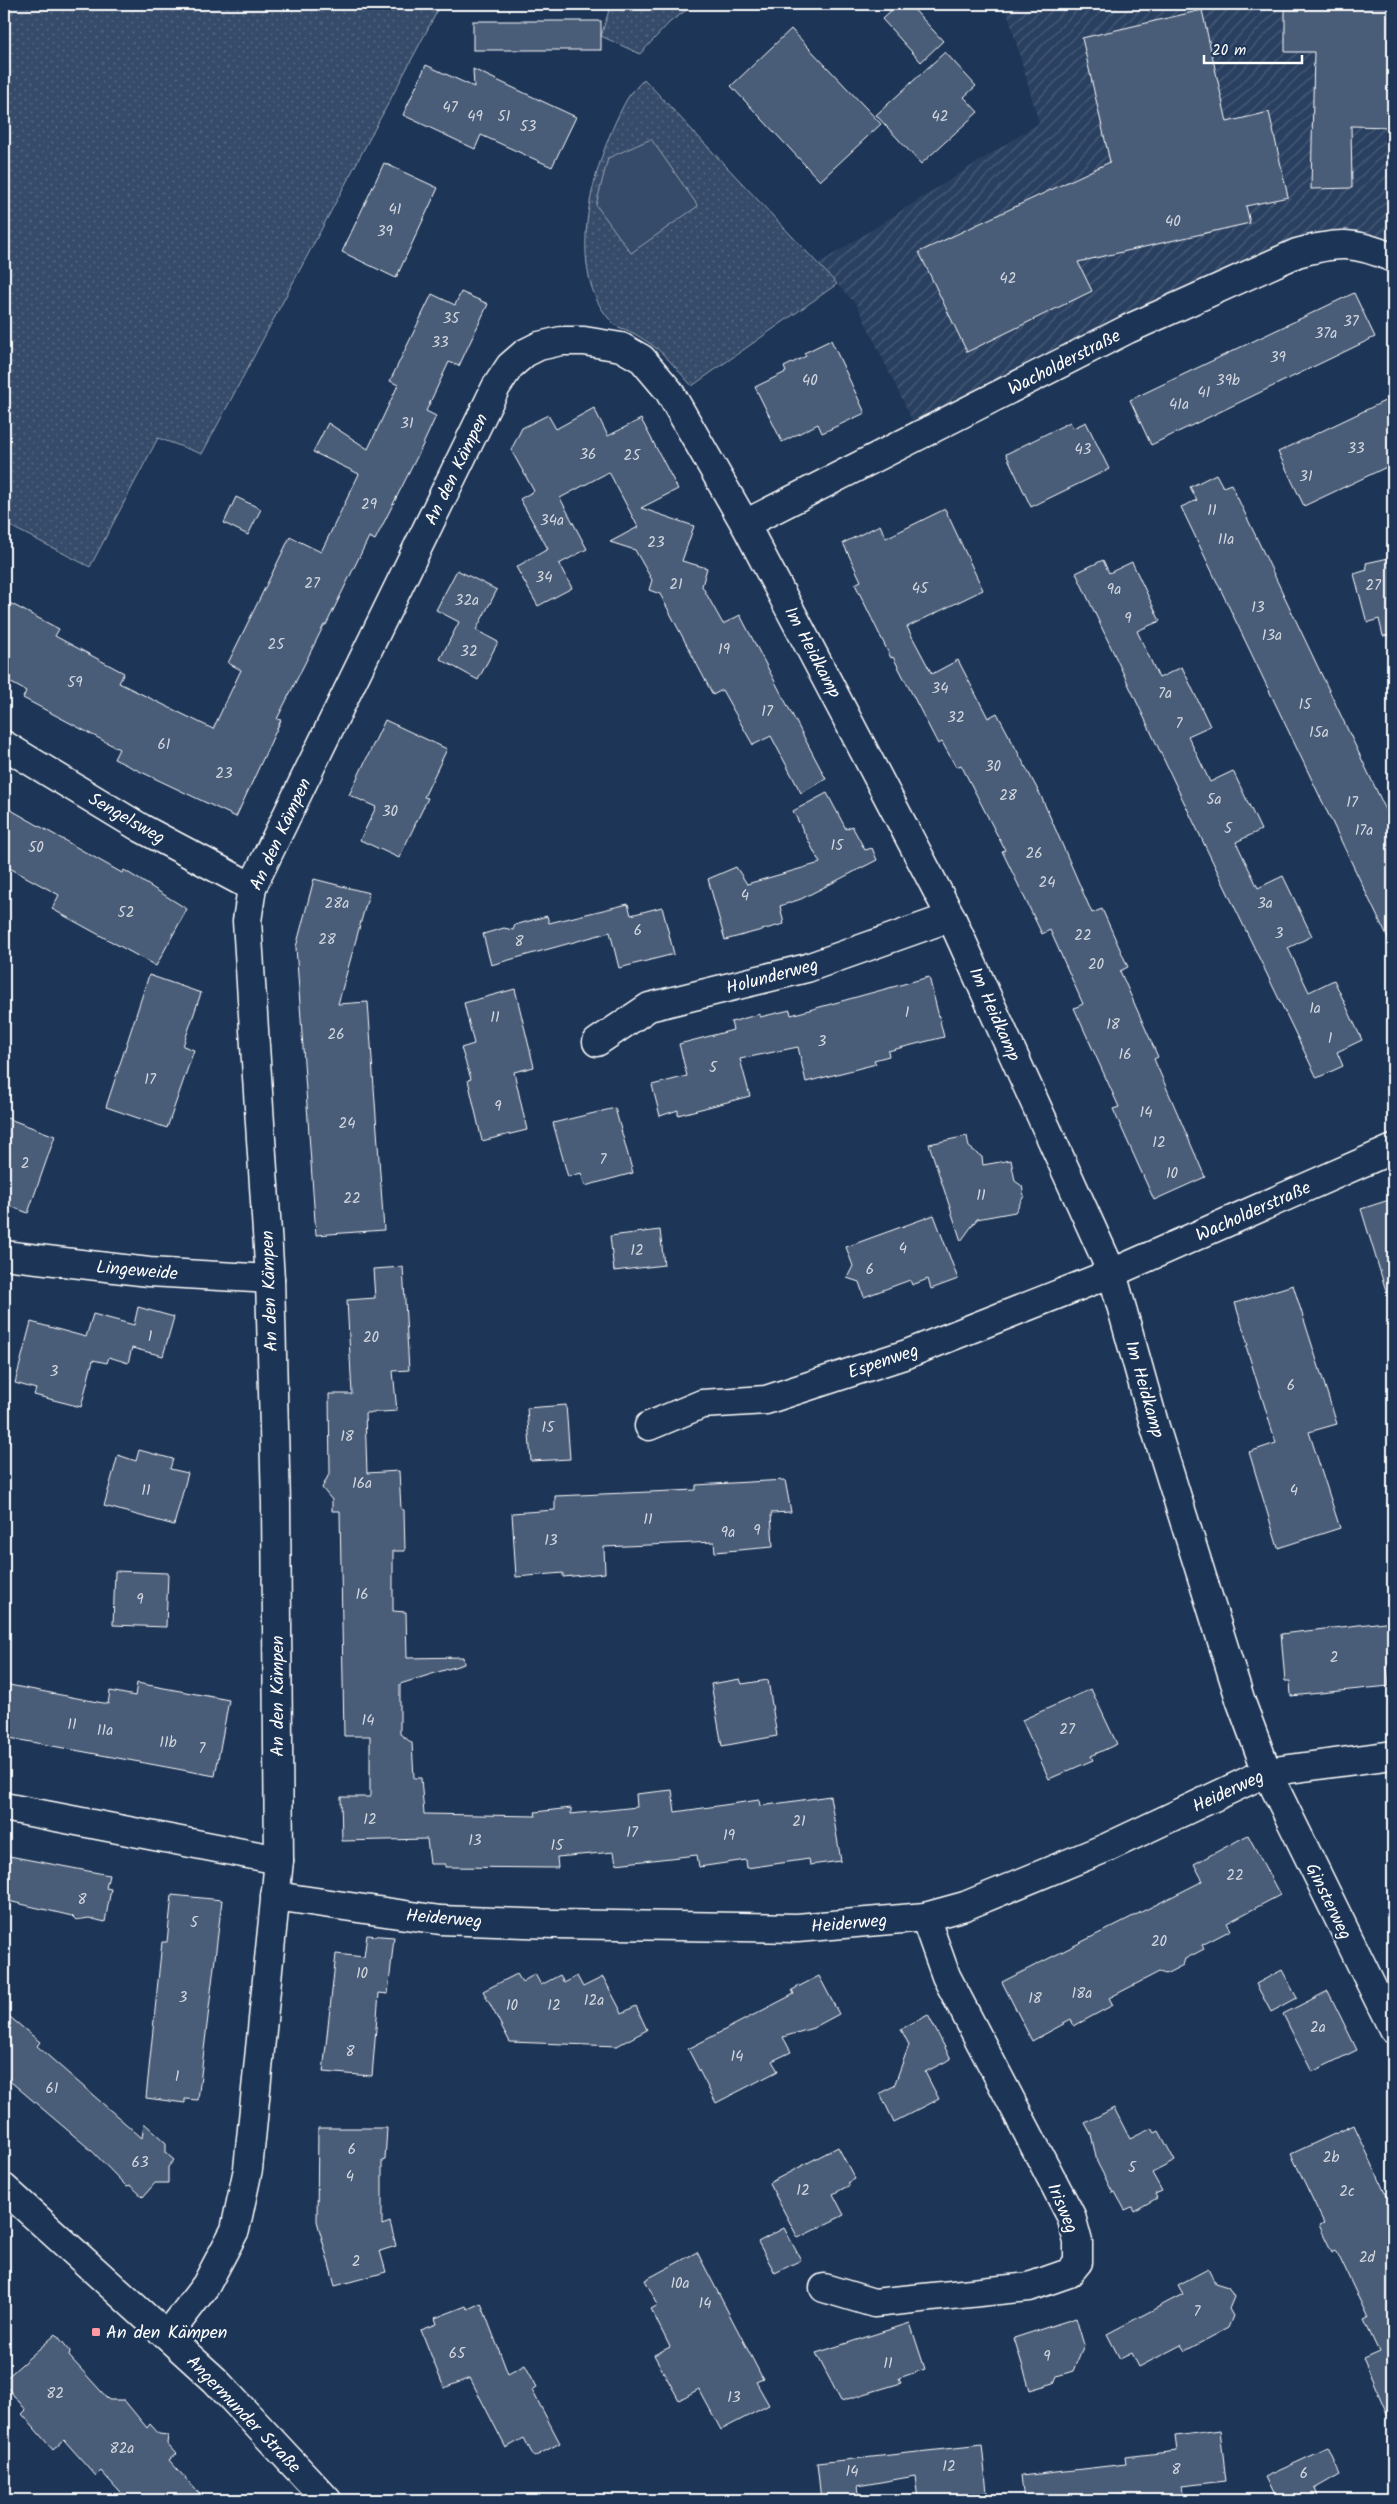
<svg xmlns="http://www.w3.org/2000/svg" width="1397" height="2504" viewBox="0 0 1397 2504" font-family="Kalam,sans-serif">
	<style>
		.industrial { fill: url(#industrial-furrows) }
		.grass { fill: url(#grass-dots); stroke: #9aa5b4 }
		.green { fill: #364b69; stroke: #9aa5b4 }
		.building { fill: #4a5d79; stroke: #fff }
		.lines { fill: none; stroke-linecap: round; stroke-linejoin: round }
		.minor-casing { stroke: #fff; stroke-width: 31 }
		.secondary-casing { stroke: #fff; stroke-width: 31 }
		.minor { stroke: #1d3557; stroke-width: 28 }
		.secondary { stroke: #1d3557; stroke-width: 28 }
		.poi-dot { fill: #ff9aa2; stroke: #1d3557; stroke-width: 2 }
		.labels { text-anchor: middle; stroke-width: 4.5; stroke-linejoin: round; paint-order: stroke }
		.number-label { font-size: 15px; fill: #d2d6de }
		.street-label { font-size: 18px; fill: #fff; stroke: #1d3557 }
		.poi-label { font-size: 18px; fill: #fff; stroke: #1d3557; text-anchor: start }
	</style>
	<defs>
		<pattern id="industrial-furrows" width="10" height="10" patternUnits="userSpaceOnUse" patternTransform="scale(1.25)"><rect width="10" height="10" fill="#2a4161"/><path d="M-1 1l2-2M0 10L10 0M9 11l2-2" fill="none" stroke="#4a5e79"/></pattern>
		<pattern id="grass-dots" width="8" height="8" patternUnits="userSpaceOnUse" patternTransform="scale(1.25)"><rect width="8" height="8" fill="#364b69"/><path d="M2 2h.1M6 6h.1" fill="none" stroke="#546680" stroke-width="1.8" stroke-linecap="round"/></pattern>
	</defs>
	<rect width="100%" height="100%" fill="#1d3557"/>
	<filter id="ink" filterUnits="userSpaceOnUse"><feTurbulence type="fractalNoise" baseFrequency=".02" numOctaves="2"/><feDisplacementMap in="SourceGraphic" scale="10" xChannelSelector="R" yChannelSelector="G"/><feConvolveMatrix kernelMatrix="1 2 1 2 8 2 1 2 1" color-interpolation-filters="sRGB"/></filter>
	<g filter="url(#ink)">
		<polygon class="industrial" points="1005,4 1393,4 1393,235 1390,245 1345,237 914,424 857,305 818,264 1039,123"/>
		<g class="grass">
			<polygon points="4,4 441,4 202,454 158,438 90,567 4,523"/>
			<polygon points="611,4 695,4 670,22 640,54 601,36"/>
			<path d="M644,79L837,284L692,386C679,372 667,356 652,345C645,340 637,335 629,331C625,329 619,328 615,325C559,273 595,156 627,99C631,92 639,85 644,79Z"/>
		</g>
		<polygon class="green" points="651,139 698,206 631,253 596,205 608,158"/>
		<g class="building">
			<polygon points="898,4 909,4 943,41 921,62 882,19"/>
			<polygon points="1285,4 1393,4 1393,127 1351,126 1352,188 1311,189 1314,52 1285,52"/>
			<polygon points="1202,10 1227,122 1269,112 1288,197 1246,206 1250,223 1078,262 1092,291 967,352 919,252 1110,162 1082,38"/>
			<rect x="473" y="21" width="128" height="29"/>
			<polygon points="791,29 881,124 820,181 731,86"/>
			<polygon points="945,52 976,86 964,97 978,112 921,164 876,115"/>
			<polygon points="426,65 474,87 473,69 576,117 552,167 481,135 475,149 403,115"/>
			<polygon points="384,163 438,188 396,278 342,252"/>
			<polygon points="461,292 488,304 459,366 449,362 426,411 436,416 420,451 375,540 369,537 326,625 324,625 277,719 281,720 236,817 114,759 119,749 23,698 26,691 4,679 4,600 59,629 55,636 124,673 119,683 213,729 241,670 228,663 290,537 321,552 359,474 313,452 328,423 368,449 398,385 390,381 432,294 455,305"/>
			<polygon points="1354,293 1375,337 1151,445 1130,400"/>
			<polygon points="831,340 865,413 822,433 818,424 782,442 755,387 786,372 784,367 806,356 804,353"/>
			<polygon points="1393,397 1393,464 1304,506 1278,452"/>
			<polygon points="594,408 608,436 641,419 678,489 641,508 694,526 682,561 707,568 702,586 723,624 740,615 826,779 801,793 771,736 753,745 722,690 713,695 660,594 649,590 652,580 635,550 610,542 638,527 609,472 560,498 587,549 559,564 572,588 538,606 516,567 548,549 520,499 534,491 511,450 522,428 548,415 556,429"/>
			<polygon points="1070,422 1073,428 1086,422 1109,469 1031,507 1006,454"/>
			<polygon points="1216,474 1223,487 1231,484 1393,825 1393,949 1181,507 1197,500 1190,487"/>
			<polygon points="236,497 261,509 248,535 224,523"/>
			<polygon points="945,509 983,590 907,627 932,674 958,660 988,718 997,713 1041,796 1092,913 1102,909 1128,967 1120,971 1158,1057 1154,1059 1205,1177 1154,1200 1113,1109 1119,1107 1074,1008 1083,1004 1050,930 1042,934 1002,851 1005,850 961,765 956,767 942,742 938,744 893,657 891,658 855,584 861,581 843,543 880,525 886,538"/>
			<polygon points="1393,557 1393,635 1383,636 1379,619 1367,623 1354,574 1367,570 1366,563"/>
			<polygon points="1103,560 1109,573 1132,562 1160,621 1137,631 1159,678 1182,667 1210,726 1188,736 1210,782 1233,771 1261,830 1236,842 1258,888 1283,876 1312,936 1288,948 1309,992 1334,980 1362,1040 1337,1052 1343,1066 1317,1078 1181,796 1076,573"/>
			<polygon points="457,570 497,590 476,630 498,642 478,680 440,659 459,622 436,610"/>
			<polygon points="385,720 447,749 424,797 428,798 399,858 360,840 376,807 349,795"/>
			<polygon points="827,793 846,829 852,826 865,850 872,848 877,860 801,899 780,906 784,924 725,940 708,879 736,867 747,884 820,863 793,811"/>
			<polygon points="4,806 122,873 124,870 187,909 156,966 52,909 59,895 4,865"/>
			<polygon points="314,879 369,893 338,1004 368,1002 384,1230 316,1235 296,947"/>
			<polygon points="628,904 631,915 662,907 674,954 619,968 610,932 491,965 483,934 504,928 513,930 515,925 547,916 549,923"/>
			<polygon points="149,975 201,993 183,1046 194,1050 167,1128 106,1107"/>
			<polygon points="929,977 944,1037 888,1051 889,1056 874,1060 876,1064 806,1082 798,1047 740,1059 750,1096 678,1115 678,1110 660,1116 652,1085 687,1076 679,1044 733,1030 731,1022 760,1014 760,1017 790,1010 791,1015"/>
			<polygon points="515,989 534,1067 514,1072 527,1130 482,1141 468,1080 471,1079 461,1048 474,1044 464,1003"/>
			<polygon points="615,1108 633,1173 585,1186 581,1173 568,1177 553,1123"/>
			<polygon points="4,1117 55,1136 28,1213 4,1204"/>
			<polygon points="967,1136 969,1147 982,1157 983,1165 1011,1160 1015,1181 1022,1186 1024,1196 1015,1212 977,1219 961,1241 929,1144"/>
			<polygon points="1389,1200 1393,1214 1393,1293 1387,1294 1361,1209"/>
			<polygon points="934,1215 958,1279 931,1289 928,1279 912,1285 910,1280 864,1297 859,1282 847,1278 853,1266 846,1247"/>
			<polygon points="660,1230 664,1265 614,1271 610,1236"/>
			<polygon points="403,1267 409,1370 393,1371 397,1411 365,1413 367,1473 399,1471 401,1509 404,1510 405,1551 393,1551 393,1611 406,1612 407,1658 463,1657 464,1664 400,1684 400,1734 412,1743 414,1778 421,1778 424,1814 536,1816 535,1812 571,1808 571,1814 637,1807 636,1794 672,1790 675,1812 759,1800 760,1806 830,1796 841,1861 810,1865 809,1859 747,1868 746,1860 699,1867 697,1855 616,1864 614,1852 557,1857 558,1868 445,1867 445,1864 430,1864 427,1839 342,1841 341,1797 370,1797 370,1736 344,1736 340,1511 332,1511 332,1500 322,1488 330,1472 329,1394 352,1394 347,1300 375,1298 373,1269"/>
			<polygon points="1293,1285 1337,1424 1309,1432 1340,1528 1278,1548 1249,1452 1276,1443 1246,1346 1248,1345 1235,1303"/>
			<polygon points="138,1307 174,1317 163,1356 132,1348 128,1363 109,1357 107,1363 93,1360 81,1407 34,1395 36,1389 15,1383 31,1322 86,1337 93,1314 134,1325"/>
			<polygon points="566,1405 570,1459 531,1461 527,1408"/>
			<polygon points="139,1450 173,1459 170,1469 188,1473 174,1525 104,1506 118,1455 136,1461"/>
			<polygon points="785,1480 791,1512 771,1513 773,1547 715,1552 714,1542 604,1547 605,1573 563,1577 563,1573 516,1577 512,1513 555,1510 555,1496 696,1490 696,1485"/>
			<polygon points="115,1571 168,1573 166,1627 113,1625"/>
			<polygon points="1393,1621 1393,1666 1387,1666 1389,1686 1291,1696 1290,1681 1285,1681 1281,1634"/>
			<polygon points="740,1679 742,1684 768,1680 777,1736 722,1746 711,1684"/>
			<polygon points="137,1683 229,1700 215,1776 4,1737 4,1684 108,1704 110,1691 135,1696"/>
			<polygon points="1091,1689 1117,1744 1091,1756 1093,1760 1049,1779 1022,1720"/>
			<polygon points="1248,1835 1280,1895 1227,1923 1231,1930 1202,1945 1204,1949 1185,1959 1183,1965 1166,1974 1159,1972 1109,1998 1113,2005 1074,2026 1071,2020 1032,2041 1002,1982 1203,1881 1194,1864"/>
			<polygon points="4,1855 109,1875 106,1888 111,1889 105,1922 89,1918 76,1920 72,1916 4,1900"/>
			<polygon points="172,1895 222,1900 198,2100 185,2099 185,2103 146,2098 162,1942 167,1942"/>
			<polygon points="367,1935 394,1937 388,1994 379,1993 372,2076 323,2072 336,1954 364,1957"/>
			<polygon points="1282,1970 1297,1998 1271,2012 1256,1984"/>
			<polygon points="517,1974 522,1982 535,1974 541,1985 560,1975 564,1983 577,1976 583,1987 603,1977 622,2013 636,2006 647,2030 617,2046 510,2042 483,1991"/>
			<polygon points="819,1976 839,2014 813,2028 783,2037 791,2052 772,2061 778,2071 716,2103 688,2049 794,1994 792,1990"/>
			<polygon points="1328,1991 1357,2050 1312,2072 1283,2014"/>
			<polygon points="4,2012 40,2042 37,2046 142,2138 144,2123 166,2143 166,2153 174,2160 168,2167 168,2183 155,2183 143,2197 131,2186 127,2187 92,2151 4,2076"/>
			<polygon points="928,2015 951,2059 925,2072 939,2099 894,2122 880,2093 894,2086 909,2045 901,2029"/>
			<polygon points="1114,2108 1130,2139 1152,2128 1155,2133 1159,2131 1175,2161 1152,2173 1162,2191 1155,2194 1157,2198 1134,2211 1132,2207 1125,2210 1115,2192 1113,2193 1097,2162 1091,2134 1085,2123"/>
			<polygon points="1354,2125 1393,2209 1393,2427 1363,2359 1379,2352 1364,2320 1368,2318 1336,2250 1332,2252 1319,2225 1324,2223 1291,2154"/>
			<polygon points="318,2128 387,2128 385,2160 382,2161 382,2225 390,2222 396,2246 380,2251 386,2272 335,2286 317,2221"/>
			<polygon points="838,2147 855,2179 848,2183 850,2185 833,2194 844,2215 798,2238 769,2183"/>
			<polygon points="784,2228 801,2260 775,2273 758,2242"/>
			<polygon points="697,2252 763,2379 756,2382 769,2405 721,2430 699,2389 679,2400 654,2355 670,2347 651,2309 658,2305 645,2280"/>
			<polygon points="1208,2269 1215,2283 1228,2287 1234,2297 1229,2309 1233,2316 1228,2328 1185,2351 1181,2345 1139,2367 1132,2353 1120,2359 1107,2334 1183,2294 1178,2285"/>
			<polygon points="481,2303 508,2374 525,2365 537,2387 532,2390 560,2443 534,2457 524,2438 506,2448 470,2378 444,2388 421,2330 437,2324 435,2318 466,2306 468,2309"/>
			<polygon points="1076,2318 1084,2345 1073,2371 1057,2376 1054,2383 1030,2390 1014,2338"/>
			<polygon points="910,2323 925,2369 899,2378 901,2383 841,2401 816,2353"/>
			<polygon points="56,2334 70,2351 69,2356 109,2400 124,2400 147,2428 150,2424 159,2434 168,2435 167,2444 176,2454 169,2460 205,2500 127,2500 101,2471 96,2476 64,2440 53,2450 22,2414 26,2410 4,2384 4,2380"/>
			<polygon points="1220,2430 1226,2481 1182,2486 1184,2500 1122,2500 1122,2495 1056,2500 1024,2500 1021,2476 1126,2464 1125,2457 1177,2451 1175,2436"/>
			<polygon points="982,2445 987,2493 957,2496 958,2500 918,2500 915,2476 858,2486 860,2500 821,2500 817,2463"/>
			<polygon points="1328,2448 1340,2474 1314,2489 1319,2500 1276,2500 1265,2477"/>
		</g>
		<g class="lines">
			<defs>
				<g id="minor">
					<path d="M745,524L1128,329L1297,253C1337,242 1354,241 1393,258"/>
					<polyline points="4,745 141,828 252,887"/>
					<polyline points="597,1042 649,1007 807,968 951,917"/>
					<polyline points="4,1255 149,1272 270,1279"/>
					<polyline points="649,1426 702,1404 766,1400 907,1354 1112,1273 1393,1149"/>
					<polyline points="4,1807 279,1860"/>
					<polyline points="275,1896 440,1920 554,1924 797,1928 925,1917 965,1906 1108,1847 1267,1772 1393,1755"/>
					<polyline points="824,2288 874,2303 1029,2287 1069,2273 1078,2262 1078,2242 1071,2216 946,1976 925,1917"/>
					<polyline points="167,2336 206,2285 235,2230 248,2169 279,1860 276,1504 270,1279 247,921 252,887 496,387 510,366 525,353 539,346 561,341 584,341 621,347 642,359 669,391 745,524 951,917 1112,1273 1155,1427 1241,1702 1267,1772 1393,2029"/>
				</g>
				<polyline id="secondary" points="4,2188 215,2380 327,2500"/>
			</defs>
			<use href="#minor" class="minor-casing"/>
			<use href="#secondary" class="secondary-casing"/>
			<use href="#minor" class="minor"/>
			<use href="#secondary" class="secondary"/>
		</g>
	</g>
	<rect class="poi-dot" x="91" y="2327" width="10" height="10" rx="2.5"/>
	<g class="labels">
		<g class="number-label">
			<text x="450" y="112">47</text>
			<text x="475" y="121">49</text>
			<text x="504" y="121">51</text>
			<text x="940" y="121">42</text>
			<text x="528" y="131">53</text>
			<text x="395" y="214">41</text>
			<text x="1173" y="226">40</text>
			<text x="385" y="236">39</text>
			<text x="1008" y="283">42</text>
			<text x="451" y="323">35</text>
			<text x="1351" y="326">37</text>
			<text x="1326" y="338">37a</text>
			<text x="440" y="347">33</text>
			<text x="1278" y="362">39</text>
			<text x="810" y="385">40</text>
			<text x="1228" y="385">39b</text>
			<text x="1204" y="397">41</text>
			<text x="1179" y="409">41a</text>
			<text x="407" y="428">31</text>
			<text x="1356" y="453">33</text>
			<text x="1083" y="454">43</text>
			<text x="588" y="459">36</text>
			<text x="632" y="460">25</text>
			<text x="1306" y="481">31</text>
			<text x="369" y="509">29</text>
			<text x="1212" y="515">11</text>
			<text x="552" y="525">34a</text>
			<text x="1226" y="544">11a</text>
			<text x="656" y="547">23</text>
			<text x="544" y="582">34</text>
			<text x="312" y="588">27</text>
			<text x="676" y="589">21</text>
			<text x="1373" y="590">27</text>
			<text x="920" y="593">45</text>
			<text x="1114" y="594">9a</text>
			<text x="467" y="605">32a</text>
			<text x="1258" y="612">13</text>
			<text x="1128" y="623">9</text>
			<text x="1272" y="640">13a</text>
			<text x="276" y="649">25</text>
			<text x="724" y="654">19</text>
			<text x="469" y="656">32</text>
			<text x="75" y="687">59</text>
			<text x="940" y="693">34</text>
			<text x="1165" y="698">7a</text>
			<text x="1305" y="709">15</text>
			<text x="767" y="716">17</text>
			<text x="956" y="722">32</text>
			<text x="1179" y="728">7</text>
			<text x="1319" y="737">15a</text>
			<text x="164" y="749">61</text>
			<text x="993" y="771">30</text>
			<text x="224" y="778">23</text>
			<text x="1008" y="800">28</text>
			<text x="1214" y="804">5a</text>
			<text x="1352" y="807">17</text>
			<text x="390" y="816">30</text>
			<text x="1228" y="833">5</text>
			<text x="1364" y="835">17a</text>
			<text x="837" y="850">15</text>
			<text x="36" y="852">50</text>
			<text x="1034" y="858">26</text>
			<text x="1047" y="887">24</text>
			<text x="745" y="900">4</text>
			<text x="337" y="908">28a</text>
			<text x="1265" y="908">3a</text>
			<text x="126" y="917">52</text>
			<text x="638" y="935">6</text>
			<text x="1279" y="938">3</text>
			<text x="1083" y="940">22</text>
			<text x="327" y="944">28</text>
			<text x="519" y="946">8</text>
			<text x="1096" y="969">20</text>
			<text x="1315" y="1013">1a</text>
			<text x="907" y="1017">1</text>
			<text x="495" y="1022">11</text>
			<text x="1113" y="1029">18</text>
			<text x="336" y="1039">26</text>
			<text x="1330" y="1043">1</text>
			<text x="822" y="1046">3</text>
			<text x="1125" y="1059">16</text>
			<text x="713" y="1072">5</text>
			<text x="150" y="1084">17</text>
			<text x="498" y="1111">9</text>
			<text x="1146" y="1117">14</text>
			<text x="347" y="1128">24</text>
			<text x="1159" y="1147">12</text>
			<text x="603" y="1164">7</text>
			<text x="25" y="1168">2</text>
			<text x="1172" y="1178">10</text>
			<text x="981" y="1200">11</text>
			<text x="352" y="1203">22</text>
			<text x="903" y="1253">4</text>
			<text x="637" y="1255">12</text>
			<text x="870" y="1274">6</text>
			<text x="150" y="1341">1</text>
			<text x="371" y="1342">20</text>
			<text x="54" y="1376">3</text>
			<text x="1291" y="1390">6</text>
			<text x="548" y="1432">15</text>
			<text x="347" y="1441">18</text>
			<text x="362" y="1488">16a</text>
			<text x="146" y="1495">11</text>
			<text x="1294" y="1495">4</text>
			<text x="648" y="1524">11</text>
			<text x="757" y="1535">9</text>
			<text x="728" y="1537">9a</text>
			<text x="551" y="1545">13</text>
			<text x="362" y="1599">16</text>
			<text x="140" y="1604">9</text>
			<text x="1334" y="1662">2</text>
			<text x="368" y="1725">14</text>
			<text x="72" y="1729">11</text>
			<text x="1067" y="1734">27</text>
			<text x="105" y="1735">11a</text>
			<text x="168" y="1747">11b</text>
			<text x="202" y="1753">7</text>
			<text x="370" y="1824">12</text>
			<text x="799" y="1826">21</text>
			<text x="632" y="1837">17</text>
			<text x="729" y="1840">19</text>
			<text x="475" y="1845">13</text>
			<text x="557" y="1850">15</text>
			<text x="1235" y="1880">22</text>
			<text x="82" y="1904">8</text>
			<text x="194" y="1927">5</text>
			<text x="1159" y="1946">20</text>
			<text x="362" y="1978">10</text>
			<text x="1082" y="1998">18a</text>
			<text x="183" y="2002">3</text>
			<text x="1035" y="2003">18</text>
			<text x="594" y="2005">12a</text>
			<text x="512" y="2010">10</text>
			<text x="554" y="2010">12</text>
			<text x="1318" y="2032">2a</text>
			<text x="350" y="2056">8</text>
			<text x="737" y="2061">14</text>
			<text x="177" y="2081">1</text>
			<text x="52" y="2093">61</text>
			<text x="352" y="2154">6</text>
			<text x="1331" y="2162">2b</text>
			<text x="140" y="2167">63</text>
			<text x="1132" y="2172">5</text>
			<text x="350" y="2181">4</text>
			<text x="803" y="2195">12</text>
			<text x="1347" y="2196">2c</text>
			<text x="1367" y="2262">2d</text>
			<text x="356" y="2266">2</text>
			<text x="680" y="2288">10a</text>
			<text x="705" y="2308">14</text>
			<text x="1197" y="2316">7</text>
			<text x="457" y="2358">65</text>
			<text x="1047" y="2361">9</text>
			<text x="888" y="2368">11</text>
			<text x="55" y="2398">82</text>
			<text x="734" y="2402">13</text>
			<text x="122" y="2453">82a</text>
			<text x="949" y="2471">12</text>
			<text x="1176" y="2474">8</text>
			<text x="852" y="2476">14</text>
			<text x="1304" y="2478">6</text>
		</g>
		<g class="street-label">
			<text transform="translate(1064 362) rotate(-27)" y="6">Wacholderstraße</text>
			<text transform="translate(456 469) rotate(-64)" y="6">An den Kämpen</text>
			<text transform="translate(813 652) rotate(62)" y="6">Im Heidkamp</text>
			<text transform="translate(127 818) rotate(30)" y="6">Sengelsweg</text>
			<text transform="translate(280 834) rotate(-65)" y="6">An den Kämpen</text>
			<text transform="translate(772 976) rotate(-15)" y="6">Holunderweg</text>
			<text transform="translate(995 1014) rotate(66)" y="6">Im Heidkamp</text>
			<text transform="translate(1253 1211) rotate(-24)" y="6">Wacholderstraße</text>
			<text transform="translate(137 1270) rotate(5)" y="6">Lingeweide</text>
			<text transform="translate(269 1291) rotate(-92)" y="6">An den Kämpen</text>
			<text transform="translate(883 1361) rotate(-19)" y="6">Espenweg</text>
			<text transform="translate(1145 1389) rotate(74)" y="6">Im Heidkamp</text>
			<text transform="translate(277 1696) rotate(-90)" y="6">An den Kämpen</text>
			<text transform="translate(1228 1791) rotate(-25)" y="6">Heiderweg</text>
			<text transform="translate(1329 1901) rotate(64)" y="6">Ginsterweg</text>
			<text transform="translate(444 1918) rotate(5)" y="6">Heiderweg</text>
			<text transform="translate(849 1923) rotate(-5)" y="6">Heiderweg</text>
			<text transform="translate(1063 2208) rotate(67)" y="6">Irisweg</text>
			<text transform="translate(244 2414) rotate(46)" y="6">Angermunder Straße</text>
		</g>
		<g class="poi-label">
			<text x="106" y="2338">An den Kämpen</text>
		</g>
	</g>
	<rect width="1397" height="2504" fill="none" stroke="#1d3557" stroke-width="20"/>
	<rect x="10" y="10" width="1377" height="2484" fill="none" stroke="#fff" stroke-width="2" filter="url(#ink)"/>
	<path d="M1204 55v8h98v-8" fill="none" stroke="#ffffff" stroke-width="2.5"/>
	<text x="1212" y="55" font-size="15" fill="#ffffff" stroke="#1d3557" stroke-width="4" paint-order="stroke">20 m</text>
</svg>
